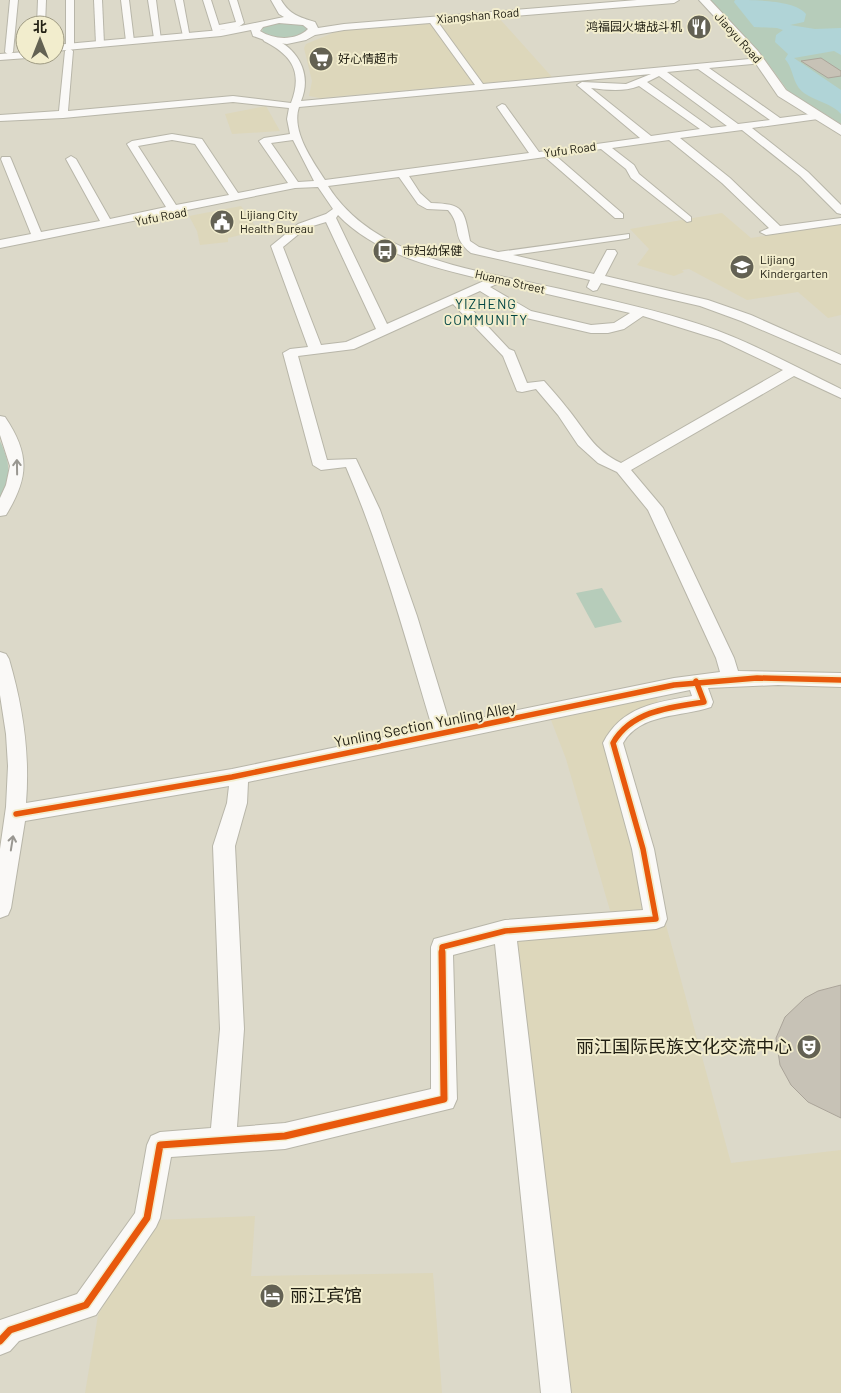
<svg xmlns="http://www.w3.org/2000/svg" width="841" height="1393" viewBox="0 0 841 1393" font-family="Barlow,'Noto Sans SC',sans-serif">
	<style>
		.built { fill: #ddd7bb }
		.green { fill: #b6ccba }
		.water { fill: #b0d4d7 }
		.building { fill: #c7c2b6; stroke: #aaa499 }
		.lines { fill: none; stroke-linecap: round; stroke-linejoin: round }
		.minor-casing { stroke: #b8b6a9; stroke-width: 2 }
		.major-casing { stroke: #b8b6a9; stroke-width: 2 }
		.minor { fill: #faf9f7; fill-rule: evenodd }
		.major { fill: #faf9f7; fill-rule: evenodd }
		.cycleway-far1-casing { stroke: #f2edcd; stroke-width: 9 }
		.cycleway-casing { stroke: #f2edcd; stroke-width: 10 }
		.cycleway-far1 { stroke: #e8590c; stroke-width: 5.5 }
		.cycleway { stroke: #e8590c; stroke-width: 7 }
		.oneway { stroke: #999791 }
		.labels { text-anchor: middle; stroke-width: 4; stroke-linejoin: round; paint-order: stroke }
		.far-street-label { font-size: 12px; fill: #222014; stroke: #f2edcd }
		.far-poi-label { font-size: 12px; fill: #222014; stroke: #f2edcd; text-anchor: start }
		.far-neighbourhood-label { font-size: 14px; letter-spacing: 1px; fill: #014543; stroke: #f2edcd }
		.street-label { font-size: 15px; fill: #222014; stroke: #f2edcd }
		.near-poi-label { font-size: 18px; fill: #222014; stroke: #f2edcd; text-anchor: end }
	</style>
	<rect width="100%" height="100%" fill="#dcd9c9"/>
	<g class="built">
		<polygon points="498,17 552,77 320,98 309,96 312,81 304,48 306,44 340,30"/>
		<polygon points="266,106 280,131 232,134 225,114"/>
		<polygon points="241,206 256,227 251,228 253,232 228,238 228,242 200,245 197,231 189,216"/>
		<polygon points="722,213 751,238 841,224 841,315 828,318 798,292 747,300 689,269 682,270 684,272 674,276 637,265 649,249 630,229"/>
		<polygon points="656,697 666,717 628,726 624,742 658,867 666,925 731,1163 841,1150 841,1393 565,1393 508,924 611,914 566,759 551,720"/>
		<polygon points="255,1216 251,1276 433,1273 442,1393 85,1393 98,1315 154,1220"/>
	</g>
	<g class="green">
		<polygon points="710,0 841,0 841,124 788,91 764,58"/>
		<path d="M278,22L301,24L308,29C296,42 276,39 262,32L263,27Z"/>
		<path d="M0,441C11,465 11,475 0,499Z"/>
		<polygon points="602,588 622,622 595,628 576,593"/>
	</g>
	<path class="water" d="M735,0C754,0 796,0 806,14L804,22L790,25L815,29L841,28V55L834,51L794,58L841,90V114C833,104 815,101 804,93C792,84 794,69 785,59L788,54L775,42L776,35L783,30L777,28L754,27L734,2Z"/>
	<g class="building">
		<polygon points="821,58 841,71 841,76 828,78 801,61"/>
		<polygon points="841,985 841,1118 808,1102 791,1085 780,1065 776,1038 785,1017 805,998 818,991"/>
	</g>
	<g class="lines">
		<defs>
			<g id="minor">
				<polygon points="10,0 18,0 13,52 9,55 5,52"/>
				<polygon points="38,0 46,0 45,25 37,25"/>
				<polygon points="66,0 74,0 74,46 70,49 66,46"/>
				<polygon points="94,0 102,0 104,44 100,47 96,44"/>
				<polygon points="121,0 129,0 134,41 130,44 126,41"/>
				<polygon points="148,0 156,0 161,40 154,38"/>
				<polygon points="175,0 183,0 190,38 183,36"/>
				<polygon points="203,0 211,0 219,25 236,22 229,0 237,0 244,23 237,28 220,30 220,35 214,35"/>
				<path d="M429,18H435L483,84L760,58L763,59V63L709,68L780,118L818,113L823,116L818,119L752,128L808,172L841,205V214L837,213L800,176L742,130L680,138L730,178L780,226L841,218V224L766,235L760,232L769,228L722,183L669,140L612,148L634,165L639,174L691,217V221L687,222L631,178L626,169L601,149L556,156L623,214V218H615L545,157L409,176L420,193L431,203C464,204 464,209 470,241L479,247L498,252L629,234V238L625,239L513,255L594,274L607,250H615L617,253L605,276L708,300L751,315L841,355V364L741,321L700,306L601,283L597,290L593,291L587,287L590,280L471,253C450,236 463,227 448,210L427,209L418,204L399,177L328,186C372,256 468,269 542,285C591,296 641,306 689,321C743,337 791,365 841,389V398L794,376L631,470L663,508L734,658L738,671L841,673V687L778,685L708,688L713,702L711,707C682,717 640,713 623,743L654,849L667,919L664,926L656,929L517,941L571,1393H541L495,944L453,955L457,1099L453,1108L285,1149L171,1157L160,1218L156,1227L96,1315L19,1341L10,1351L0,1355V1320L77,1294L135,1213L147,1145L151,1136L160,1132L211,1128L220,1029L213,846L227,803L229,786L25,821L11,908L8,915L0,918V849L6,807L8,766L6,734L0,695V652L6,654L9,659C23,707 30,753 26,803L232,769L432,727C406,640 382,551 346,467L321,470L313,465L283,353L290,349L308,347L271,246L298,224L326,214L333,209L318,187L295,188L0,248V240L31,234L1,159L2,157H10L11,159L41,232L100,221L66,159L71,156L76,159L110,219L166,207L127,144L132,141L172,134L202,139L238,193L288,183L259,141L264,138L290,134L287,119L289,108L233,102L63,118L0,121V115L59,111L65,51L69,48L73,51L68,111L233,96L291,103C303,72 292,55 264,41L263,39L267,36C296,45 313,72 301,101L475,85L428,20ZM698,69L770,120L738,124L667,72ZM651,74L626,84L582,82L577,85L640,138L539,152L505,105L502,104L497,107L529,153L325,180C312,160 291,131 299,107ZM659,76L727,126L711,128L647,82ZM639,86L700,129L651,136L591,88C608,90 623,92 639,86ZM172,140L195,144L229,195L176,205L138,146ZM293,140L314,181L298,182L271,143ZM338,215C375,254 435,268 486,280L387,324L336,218ZM326,222L376,329L346,342L321,345L283,247L306,228ZM499,283L630,313L614,323L591,325L531,311L490,287ZM480,291L522,317L591,333H608L624,329L643,316L720,340L783,370L621,463C593,450 586,431 567,408C560,399 552,390 544,381L527,383L514,351L509,349L462,299ZM453,304L503,356L517,391L522,392L536,389L558,415L578,445L598,463L617,472L648,510L716,658L720,672L674,678L450,724L417,616L380,510L356,459L327,460L298,356L354,349ZM690,690L692,696C656,702 621,707 603,743L632,849L643,910L505,920L434,939L431,947V1089L285,1123L237,1127L244,1029L235,846L247,803L248,782Z"/>
				<path d="M0,416L5,417C30,454 29,477 6,515L0,516V498L6,485L10,466L0,435Z"/>
			</g>
			<g id="major">
				<path d="M271,0H281C290,15 299,17 315,22L318,28L344,24L637,0H679L674,3L344,30L315,35L306,40L287,44L270,42L253,36L251,30L221,36L55,51V45L221,30L284,17L279,14ZM279,23L303,25L308,29C296,41 274,40 260,31L263,27Z"/>
				<polygon points="699,0 710,0 758,51 786,90 841,125 841,135 778,96 750,55"/>
				<polygon points="25,52 25,55 33,55 27,58 0,60 0,54"/>
			</g>
		</defs>
		<use href="#minor" class="minor-casing"/>
		<use href="#major" class="major-casing"/>
		<use href="#minor" class="minor"/>
		<use href="#major" class="major"/>
		<defs>
			<g id="cycleway-far1">
				<polyline points="16,814 232,777 674,685 757,678 841,680"/>
				<path d="M442,953V947L505,931L656,919L643,849L613,743C631,711 671,707 704,702L696,681"/>
			</g>
			<polyline id="cycleway" points="0,1341 10,1330 86,1305 147,1218 160,1145 285,1136 444,1099 442,952"/>
		</defs>
		<use href="#cycleway-far1" class="cycleway-far1-casing"/>
		<use href="#cycleway" class="cycleway-casing"/>
		<use href="#cycleway-far1" class="cycleway-far1"/>
		<use href="#cycleway" class="cycleway"/>
	</g>
	<defs><path id="oneway-shaft" d="M-6 0H5M1.5-3L5.5 0L1.5 3" fill="none" stroke-width="1.6" stroke-linecap="round" stroke-linejoin="round" transform="scale(1.25)"/></defs>
	<g class="oneway">
		<use href="#oneway-shaft" transform="translate(17 467) rotate(-91)"/>
		<use href="#oneway-shaft" transform="translate(12 843) rotate(-81)"/>
	</g>
	<defs>
		<symbol id="restaurant-disc" viewBox="-11 -11 22 22"><circle r="9.5" fill="#636153" stroke="#f2edcd"/><path d="M-5-6h1v4h1v-4h1v4h1v-4h1v5L-1.5 .5V6h-2V.5L-5-1ZM5-6V6H3V1.5H1.5Q1.5-4 5-6Z" fill="#fff"/></symbol>
		<symbol id="supermarket-disc" viewBox="-11 -11 22 22"><circle r="9.5" fill="#636153" stroke="#f2edcd"/><path d="M-6-5.5h2.5l.6 2H6L4.5 2H-2.5L-4.4-4H-6ZM-1.5 3.2a1.3 1.3 0 1 0 .1 0ZM3 3.2a1.3 1.3 0 1 0 .1 0Z" fill="#fff"/></symbol>
		<symbol id="civic-disc" viewBox="-11 -11 22 22"><circle r="9.5" fill="#636153" stroke="#f2edcd"/><path d="M-.6-6.5H3V-4.5H.6V-3L4-1V1h2V6H-6V1h2V-1L-.6-3ZM-1.2 2.5V6h2.4V2.5Z" fill="#fff"/></symbol>
		<symbol id="bus-disc" viewBox="-11 -11 22 22"><circle r="9.5" fill="#636153" stroke="#f2edcd"/><path d="M-5-6H5V4H4V6H2V4H-2V6H-4V4H-5ZM-3.5-4V0h7V-4ZM-3.5 1.2v1.5H-2V1.2ZM2 1.2v1.5H3.5V1.2Z" fill="#fff"/></symbol>
		<symbol id="school-disc" viewBox="-11 -11 22 22"><circle r="9.5" fill="#636153" stroke="#f2edcd"/><path d="M0-5L7-2L0 1L-7-2ZM-4 1L0 2.5L4 1V4Q0 6-4 4Z" fill="#fff"/></symbol>
		<symbol id="theatre-disc" viewBox="-11 -11 22 22"><circle r="9.5" fill="#636153" stroke="#f2edcd"/><path d="M-5-5.5Q0-4 5-5.5V0Q5 5 0 6Q-5 5-5 0ZM-3.3-2.5H-1v1.5H-3.3ZM1-2.5H3.3v1.5H1ZM-2.8 1Q0 5.5 2.8 1Z" fill="#fff"/></symbol>
		<symbol id="hotel-disc" viewBox="-11 -11 22 22"><circle r="9.5" fill="#636153" stroke="#f2edcd"/><path d="M-6-4.5h1.5V1H6V5H4.5V3h-9V5H-6ZM-4 0a1.8 1.8 0 1 1 3.6 0ZM.5 0V-2.5h3Q6-2.5 6 0Z" fill="#fff"/></symbol>
	</defs>
	<g fill-rule="evenodd">
		<use href="#restaurant-disc" x="685" y="13" width="28" height="28"/>
		<use href="#supermarket-disc" x="307" y="45" width="28" height="28"/>
		<use href="#civic-disc" x="208" y="208" width="28" height="28"/>
		<use href="#bus-disc" x="371" y="237" width="28" height="28"/>
		<use href="#school-disc" x="728" y="253" width="28" height="28"/>
		<use href="#theatre-disc" x="795" y="1033" width="28" height="28"/>
		<use href="#hotel-disc" x="258" y="1282" width="28" height="28"/>
	</g>
	<g class="labels">
		<g class="far-street-label">
			<text transform="translate(478 16) rotate(-5)" y="4">Xiangshan Road</text>
			<text transform="translate(738 38) rotate(48)" y="4">Jiaoyu Road</text>
			<text transform="translate(570 150) rotate(-8)" y="4">Yufu Road</text>
			<text transform="translate(161 217) rotate(-11)" y="4">Yufu Road</text>
			<text transform="translate(510 282) rotate(13)" y="4">Huama Street</text>
		</g>
		<g class="far-poi-label">
			<text x="682" y="31" text-anchor="end">鸿福园火塘战斗机</text>
			<text x="338" y="63">好心情超市</text>
			<text x="240" y="219">Lijiang City<tspan x="240" dy="14">Health Bureau</tspan></text>
			<text x="402" y="255">市妇幼保健</text>
			<text x="760" y="264">Lijiang<tspan x="760" dy="14">Kindergarten</tspan></text>
		</g>
		<g class="far-neighbourhood-label">
			<text x="486" y="309">YIZHENG<tspan x="486" dy="16">COMMUNITY</tspan></text>
		</g>
		<g class="street-label">
			<text transform="translate(425 725) rotate(-11)" y="5">Yunling Section Yunling Alley</text>
		</g>
		<g class="near-poi-label">
			<text x="792" y="1053">丽江国际民族文化交流中心</text>
			<text x="290" y="1302" text-anchor="start">丽江宾馆</text>
		</g>
	</g>
	<g transform="translate(40 40)"><circle r="24" fill="#f2edcd" stroke="#9f9b83"/>
	<path d="M0-4L9 19L0 12L-9 19Z" fill="#636153"/>
	<text y="-8" font-size="14" font-weight="bold" text-anchor="middle" fill="#222014">北</text>
	</g>
</svg>
